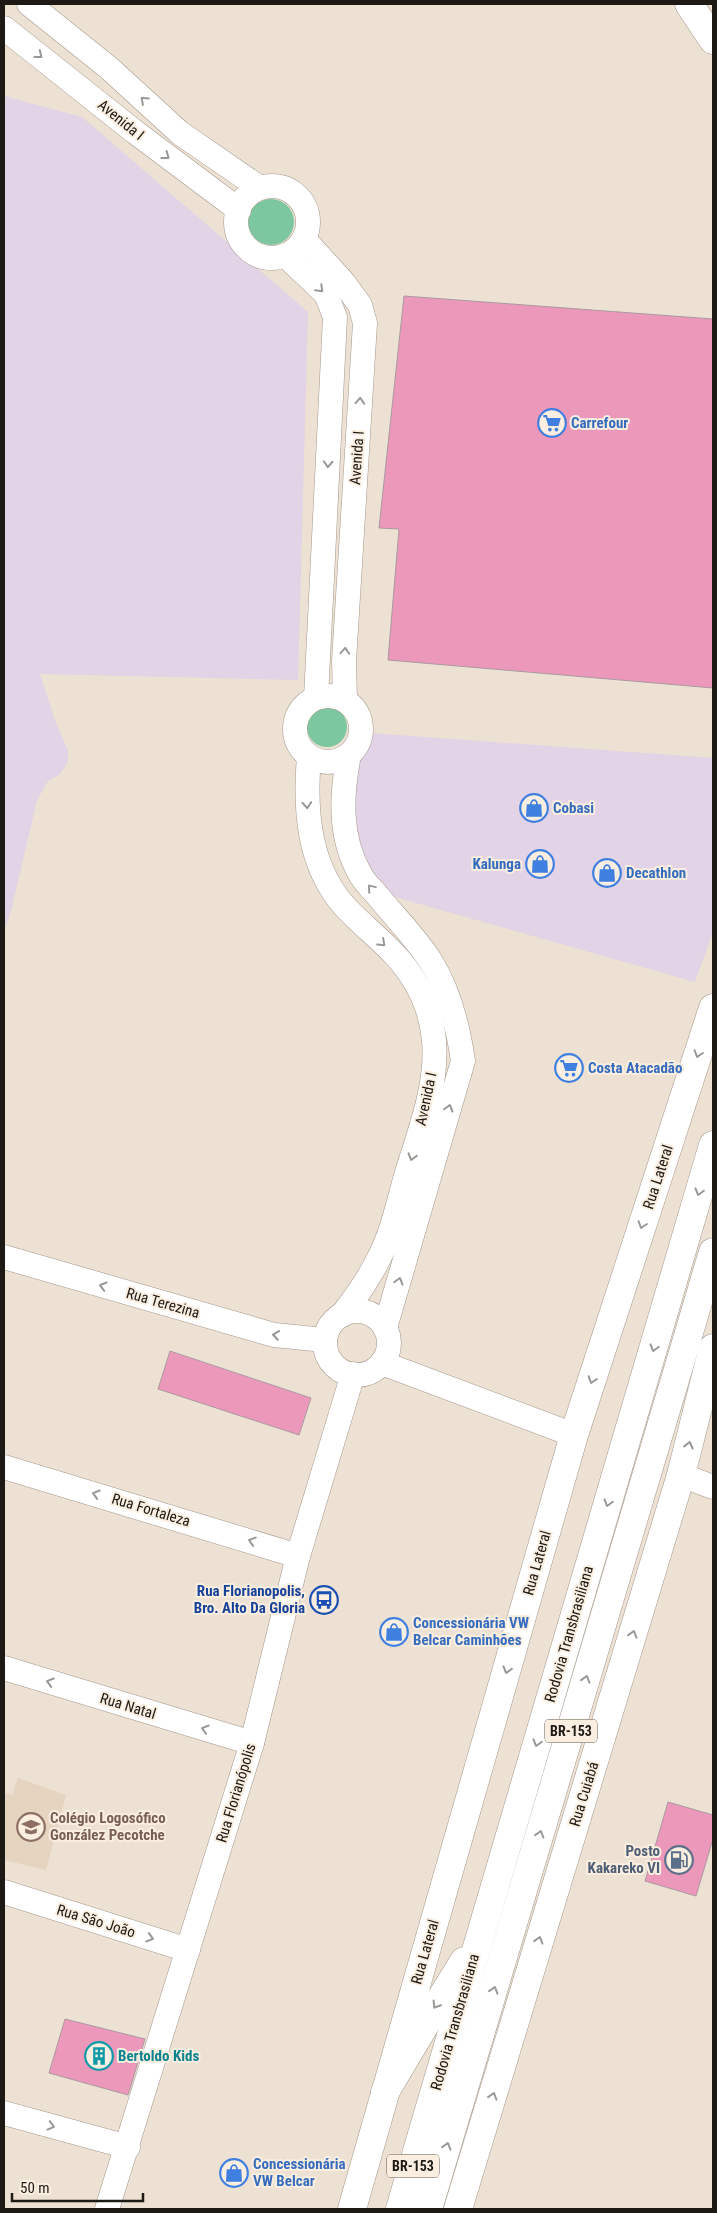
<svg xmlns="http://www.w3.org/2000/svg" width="717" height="2213" viewBox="0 0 717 2213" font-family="'Roboto Condensed',sans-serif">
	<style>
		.commercial { fill: #e2d3e6 }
		.built { fill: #e4d4c0 }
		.green { fill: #7dc7a0 }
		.building { fill: #eb98ba; stroke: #ab99a0 }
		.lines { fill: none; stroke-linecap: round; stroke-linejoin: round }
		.minor-casing { stroke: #a3988b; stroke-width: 25 }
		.major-casing { stroke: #a3988b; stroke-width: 29 }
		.highway-casing { stroke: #a3988b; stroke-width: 29 }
		.minor { stroke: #fff; stroke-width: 24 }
		.major { stroke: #fff; stroke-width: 28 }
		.highway { stroke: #fff; stroke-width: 28 }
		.oneway { stroke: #999895 }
		.labels { text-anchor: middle; stroke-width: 4; stroke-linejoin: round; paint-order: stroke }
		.shield { fill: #faeee0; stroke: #5f5951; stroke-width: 1 }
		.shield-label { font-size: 14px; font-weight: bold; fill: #1d1914 }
		.street-label { font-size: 15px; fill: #1d1914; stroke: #faeee0 }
		.shop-label { font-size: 15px; font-weight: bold; fill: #366cbe; stroke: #faeee0; text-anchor: start }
		.transit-label { font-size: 15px; font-weight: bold; fill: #164399; stroke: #faeee0; text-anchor: end }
		.education-label { font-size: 15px; font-weight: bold; fill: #785e54; stroke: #faeee0; text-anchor: start }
		.service-label { font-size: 15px; font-weight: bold; fill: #4e5e75; stroke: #faeee0; text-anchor: end }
		.culture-label { font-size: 15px; font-weight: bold; fill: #0d838f; stroke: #faeee0; text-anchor: start }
	</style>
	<rect width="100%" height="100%" fill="#ece1d3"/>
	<g class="commercial">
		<polygon points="4,96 82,117 308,312 298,680 40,674 54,718 68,751 68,762 60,774 48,781 37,800 11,911 4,931"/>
		<polygon points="370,733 713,758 713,932 695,982 374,891 360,880 346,784"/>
	</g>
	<polygon class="built" points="18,1778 66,1795 46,1870 4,1860 4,1792 12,1795"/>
	<g class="green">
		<circle cx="271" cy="222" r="23"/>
		<circle cx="327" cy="727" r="20"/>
	</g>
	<g class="building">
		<polygon points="404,296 713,319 713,688 388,660 399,529 379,528"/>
		<polygon points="170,1351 311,1398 299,1435 158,1389"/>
		<polygon points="668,1802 713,1815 713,1839 696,1896 645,1881"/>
		<polygon points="65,2019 145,2039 128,2095 49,2073"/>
	</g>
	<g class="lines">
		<defs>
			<g id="minor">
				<polyline points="29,4 109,68 180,133 260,188"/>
				<polyline points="4,28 135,132 239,210"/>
				<circle cx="272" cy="222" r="36"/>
				<polyline points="304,239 344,283 360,305 365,323 344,661 345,700"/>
				<polyline points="285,255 326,294 335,317 316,698"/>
				<circle cx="328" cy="729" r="33"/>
				<path d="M349,755C341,795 339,837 360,874C364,882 371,888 377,895C394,916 415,937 430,960C449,990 458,1026 463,1061L385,1328"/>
				<path d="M309,757C304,813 309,873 352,914C373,935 399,954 414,980C425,998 432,1019 434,1040C438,1087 419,1132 406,1176C398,1204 392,1233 379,1258C369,1279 356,1297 342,1315"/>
				<polyline points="4,1257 274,1335 325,1340"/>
				<circle cx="357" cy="1343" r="32"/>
				<polyline points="382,1363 574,1435"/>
				<polyline points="4,1467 298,1556"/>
				<polyline points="681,1475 713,1487"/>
				<polyline points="4,1668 252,1743"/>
				<polyline points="4,1892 188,1950"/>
				<polyline points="4,2113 128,2147"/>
				<polyline points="107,2209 252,1743 298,1556 353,1374"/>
			</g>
			<g id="major">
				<polyline points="352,2209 574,1435 713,1008"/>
				<polyline points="458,2209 681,1475 713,1348"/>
			</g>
			<g id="highway">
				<polyline points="689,4 713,40"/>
				<polyline points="385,2092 429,2018 464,1961"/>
				<polyline points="400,2209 713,1145"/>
				<polyline points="428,2209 713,1252"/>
			</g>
		</defs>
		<use href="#minor" class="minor-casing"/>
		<use href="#major" class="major-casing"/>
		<use href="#highway" class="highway-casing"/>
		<use href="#minor" class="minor"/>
		<use href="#major" class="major"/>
		<use href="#highway" class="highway"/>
	</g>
	<defs><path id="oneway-chevron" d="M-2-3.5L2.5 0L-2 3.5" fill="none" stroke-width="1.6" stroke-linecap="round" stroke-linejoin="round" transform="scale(1.25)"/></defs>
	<g class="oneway">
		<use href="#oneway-chevron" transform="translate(39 55) rotate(38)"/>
		<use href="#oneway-chevron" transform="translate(144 100) rotate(-137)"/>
		<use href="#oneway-chevron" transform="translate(166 156) rotate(37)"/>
		<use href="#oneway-chevron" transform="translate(320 289) rotate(45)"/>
		<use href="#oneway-chevron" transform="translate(360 401) rotate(-86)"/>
		<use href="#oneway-chevron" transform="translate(328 464) rotate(93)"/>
		<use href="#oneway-chevron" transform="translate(345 651) rotate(-86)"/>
		<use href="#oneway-chevron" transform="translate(307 805) rotate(86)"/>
		<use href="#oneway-chevron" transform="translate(371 888) rotate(-130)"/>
		<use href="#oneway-chevron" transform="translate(382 943) rotate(43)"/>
		<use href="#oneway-chevron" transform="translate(698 1054) rotate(108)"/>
		<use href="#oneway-chevron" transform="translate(449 1108) rotate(-74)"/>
		<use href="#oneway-chevron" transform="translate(412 1157) rotate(106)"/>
		<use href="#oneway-chevron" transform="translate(699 1192) rotate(106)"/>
		<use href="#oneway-chevron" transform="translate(642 1225) rotate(108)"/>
		<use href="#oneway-chevron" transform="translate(399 1281) rotate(-74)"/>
		<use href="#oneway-chevron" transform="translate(103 1286) rotate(-164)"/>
		<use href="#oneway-chevron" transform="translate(276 1335) rotate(-171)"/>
		<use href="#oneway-chevron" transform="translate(654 1348) rotate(106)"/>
		<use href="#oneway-chevron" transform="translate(592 1380) rotate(108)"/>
		<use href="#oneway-chevron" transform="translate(689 1445) rotate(-76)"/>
		<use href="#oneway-chevron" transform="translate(96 1494) rotate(-163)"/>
		<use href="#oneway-chevron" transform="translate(608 1503) rotate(106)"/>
		<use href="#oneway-chevron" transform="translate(252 1541) rotate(-162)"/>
		<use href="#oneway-chevron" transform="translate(633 1634) rotate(-73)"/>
		<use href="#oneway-chevron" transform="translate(507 1670) rotate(106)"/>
		<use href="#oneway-chevron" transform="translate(586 1679) rotate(-73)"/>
		<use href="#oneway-chevron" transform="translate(50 1682) rotate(-163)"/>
		<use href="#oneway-chevron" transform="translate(205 1729) rotate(-163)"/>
		<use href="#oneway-chevron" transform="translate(537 1743) rotate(106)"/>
		<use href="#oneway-chevron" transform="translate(540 1834) rotate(-73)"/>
		<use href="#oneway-chevron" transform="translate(150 1938) rotate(17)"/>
		<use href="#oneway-chevron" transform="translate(539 1940) rotate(-73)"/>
		<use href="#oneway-chevron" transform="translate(494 1990) rotate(-73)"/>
		<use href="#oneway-chevron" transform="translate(436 2005) rotate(122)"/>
		<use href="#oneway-chevron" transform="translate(493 2096) rotate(-73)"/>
		<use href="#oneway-chevron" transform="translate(51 2126) rotate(15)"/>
		<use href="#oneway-chevron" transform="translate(447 2146) rotate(-73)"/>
	</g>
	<defs>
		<symbol id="supermarket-ring" viewBox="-11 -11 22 22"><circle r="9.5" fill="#faeee0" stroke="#3f7fe0" stroke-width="1.5"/><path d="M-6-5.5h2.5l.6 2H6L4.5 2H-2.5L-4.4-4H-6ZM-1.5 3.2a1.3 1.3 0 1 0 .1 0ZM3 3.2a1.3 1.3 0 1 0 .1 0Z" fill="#3f7fe0"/></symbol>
		<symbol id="shop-ring" viewBox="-11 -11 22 22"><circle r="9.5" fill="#faeee0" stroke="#3f7fe0" stroke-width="1.5"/><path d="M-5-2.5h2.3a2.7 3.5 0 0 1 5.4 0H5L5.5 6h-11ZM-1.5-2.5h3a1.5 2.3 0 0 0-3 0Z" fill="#3f7fe0"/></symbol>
		<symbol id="bus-ring" viewBox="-11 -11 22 22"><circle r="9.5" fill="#faeee0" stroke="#1a4fb4" stroke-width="1.5"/><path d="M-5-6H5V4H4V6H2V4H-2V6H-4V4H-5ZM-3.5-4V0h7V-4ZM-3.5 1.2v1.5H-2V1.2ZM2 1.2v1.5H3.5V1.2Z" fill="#1a4fb4"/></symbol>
		<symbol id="school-ring" viewBox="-11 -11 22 22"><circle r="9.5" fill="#faeee0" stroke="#8d6e63" stroke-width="1.5"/><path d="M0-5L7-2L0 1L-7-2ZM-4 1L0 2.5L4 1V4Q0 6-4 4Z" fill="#8d6e63"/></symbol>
		<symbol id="fuel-ring" viewBox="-11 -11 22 22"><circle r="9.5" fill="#faeee0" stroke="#5c6f8a" stroke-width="1.5"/><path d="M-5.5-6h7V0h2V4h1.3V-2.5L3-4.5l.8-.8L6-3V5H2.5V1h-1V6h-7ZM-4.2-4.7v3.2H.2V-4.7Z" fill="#5c6f8a"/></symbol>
		<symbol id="building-ring" viewBox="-11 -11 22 22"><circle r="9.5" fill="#faeee0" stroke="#0f9aa8" stroke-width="1.5"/><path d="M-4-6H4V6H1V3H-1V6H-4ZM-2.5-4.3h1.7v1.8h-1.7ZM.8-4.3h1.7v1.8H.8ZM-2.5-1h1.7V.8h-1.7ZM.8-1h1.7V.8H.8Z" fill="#0f9aa8"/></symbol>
	</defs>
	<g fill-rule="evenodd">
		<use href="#supermarket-ring" x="536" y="407" width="32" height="32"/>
		<use href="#shop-ring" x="518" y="792" width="32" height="32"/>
		<use href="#shop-ring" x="524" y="848" width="32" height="32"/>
		<use href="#shop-ring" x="591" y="857" width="32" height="32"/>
		<use href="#supermarket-ring" x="553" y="1052" width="32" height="32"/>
		<use href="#bus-ring" x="308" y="1584" width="32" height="32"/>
		<use href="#shop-ring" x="378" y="1616" width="32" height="32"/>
		<use href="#school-ring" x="15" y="1811" width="32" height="32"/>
		<use href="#fuel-ring" x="663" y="1844" width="32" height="32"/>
		<use href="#building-ring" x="83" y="2040" width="32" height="32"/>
		<use href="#shop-ring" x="218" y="2157" width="32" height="32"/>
	</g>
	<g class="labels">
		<g class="shield">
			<rect x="545" y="1719.5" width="52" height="23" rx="4"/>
			<rect x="387" y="2154.5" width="52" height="23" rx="4"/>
		</g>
		<g class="shield-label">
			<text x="571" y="1736">BR-153</text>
			<text x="413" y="2171">BR-153</text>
		</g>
		<g class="street-label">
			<text transform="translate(121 120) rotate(39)" y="5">Avenida I</text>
			<text transform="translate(357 458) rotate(-86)" y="5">Avenida I</text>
			<text transform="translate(426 1099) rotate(-78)" y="5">Avenida I</text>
			<text transform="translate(658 1177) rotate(-72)" y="5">Rua Lateral</text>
			<text transform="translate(163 1303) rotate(16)" y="5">Rua Terezina</text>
			<text transform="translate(151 1510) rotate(17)" y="5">Rua Fortaleza</text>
			<text transform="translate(537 1563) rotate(-74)" y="5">Rua Lateral</text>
			<text transform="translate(569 1634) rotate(-74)" y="5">Rodovia Transbrasiliana</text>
			<text transform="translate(128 1706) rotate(17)" y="5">Rua Natal</text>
			<text transform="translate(236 1793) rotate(-73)" y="5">Rua Florianópolis</text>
			<text transform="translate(584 1794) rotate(-73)" y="5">Rua Cuiabá</text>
			<text transform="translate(96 1921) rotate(17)" y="5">Rua São João</text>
			<text transform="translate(425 1952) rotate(-74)" y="5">Rua Lateral</text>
			<text transform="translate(455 2022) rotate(-74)" y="5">Rodovia Transbrasiliana</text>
		</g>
		<g class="shop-label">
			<text x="571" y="428">Carrefour</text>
			<text x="553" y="813">Cobasi</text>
			<text x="521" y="869" text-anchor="end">Kalunga</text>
			<text x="626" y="878">Decathlon</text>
			<text x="588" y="1073">Costa Atacadão</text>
			<text x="413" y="1628">Concessionária VW<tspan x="413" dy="17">Belcar Caminhões</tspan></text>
			<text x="253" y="2169">Concessionária<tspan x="253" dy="17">VW Belcar</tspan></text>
		</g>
		<g class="transit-label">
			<text x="305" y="1596">Rua Florianopolis,<tspan x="305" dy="17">Bro. Alto Da Gloria</tspan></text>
		</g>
		<g class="education-label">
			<text x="50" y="1823">Colégio Logosófico<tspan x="50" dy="17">González Pecotche</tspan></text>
		</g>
		<g class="service-label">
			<text x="660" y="1856">Posto<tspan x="660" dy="17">Kakareko VI</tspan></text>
		</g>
		<g class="culture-label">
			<text x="118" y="2061">Bertoldo Kids</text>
		</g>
	</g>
	<rect width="717" height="2213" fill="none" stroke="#1d1914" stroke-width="10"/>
	<path d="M12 2193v8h131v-8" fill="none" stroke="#1d1914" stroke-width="2.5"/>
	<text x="20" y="2193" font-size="15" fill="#1d1914" stroke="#faeee0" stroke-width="4" paint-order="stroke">50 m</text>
</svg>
